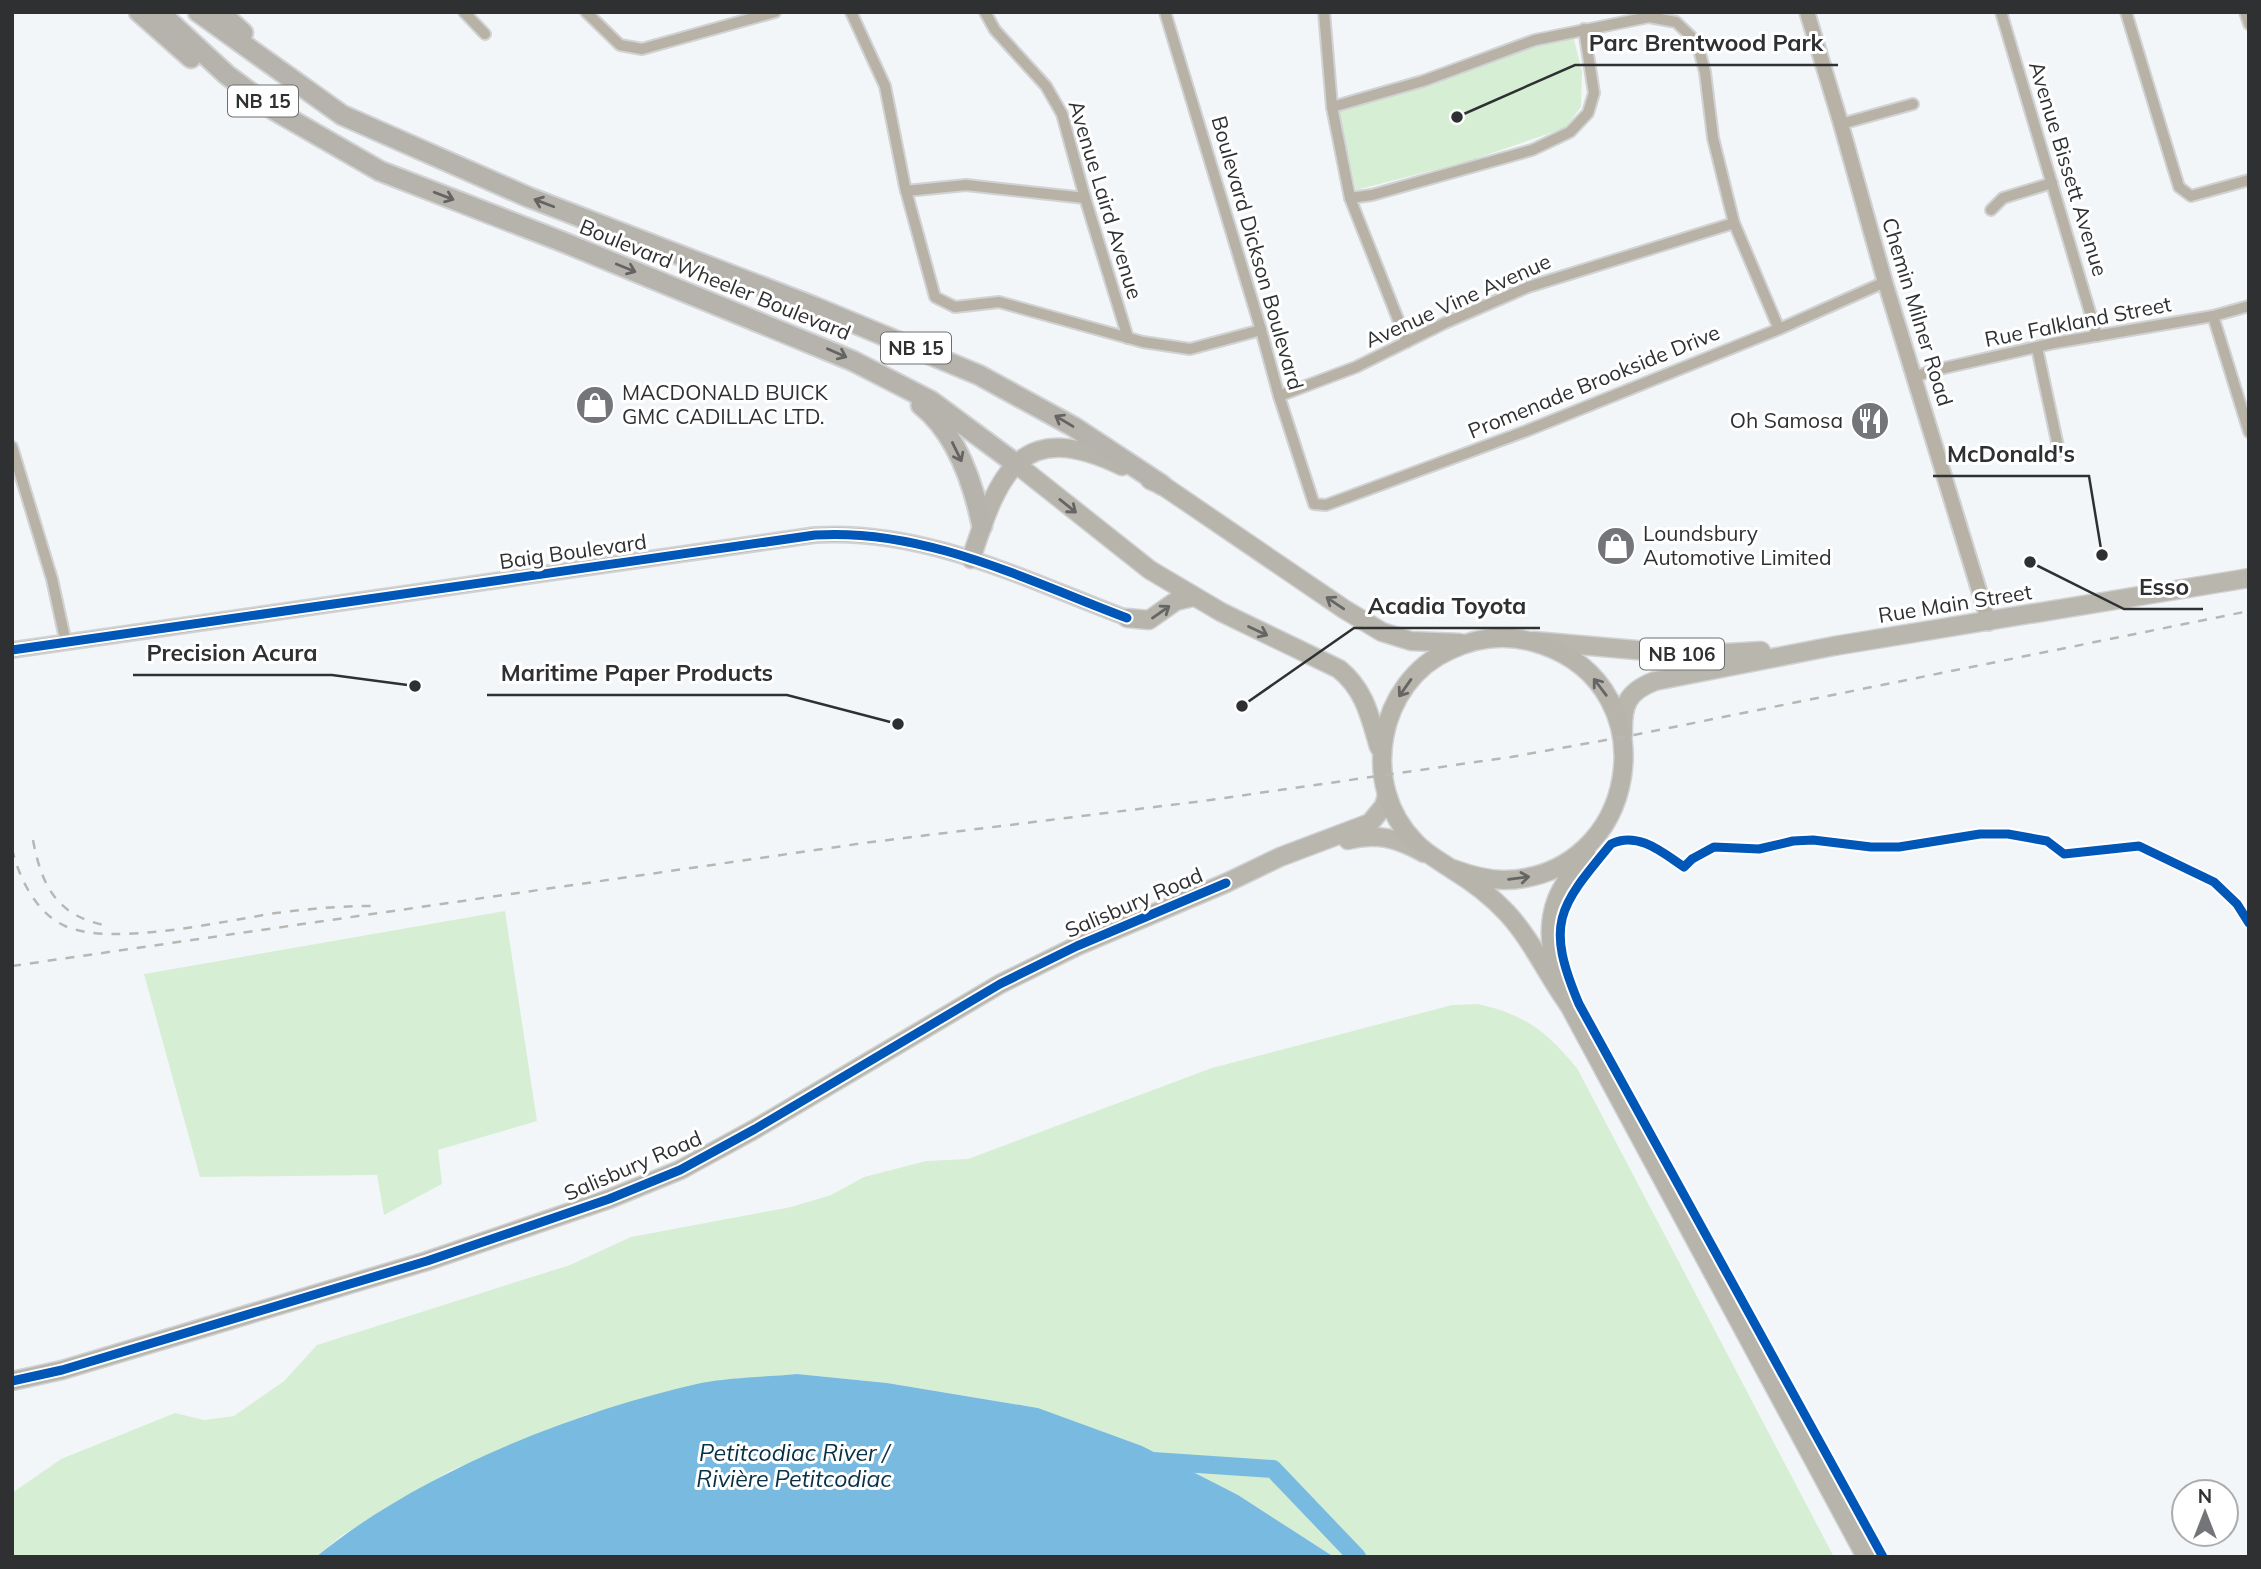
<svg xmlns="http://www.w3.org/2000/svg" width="2261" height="1569" viewBox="0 0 2261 1569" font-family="Mulish,sans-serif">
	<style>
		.green { fill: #d6efd4 }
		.water { fill: #79bbe0 }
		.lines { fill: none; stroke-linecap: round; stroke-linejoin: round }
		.river { stroke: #79bbe0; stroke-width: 18 }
		.minor-casing { stroke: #d1d2d4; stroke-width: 14 }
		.tertiary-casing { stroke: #d1d2d4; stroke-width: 18 }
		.primary-casing { stroke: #d1d2d4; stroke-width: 21 }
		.trunk-casing { stroke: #d1d2d4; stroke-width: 21 }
		.motorway-casing { stroke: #d1d2d4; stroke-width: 23 }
		.minor { stroke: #b7b2a5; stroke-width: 10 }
		.tertiary { stroke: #b7b2a5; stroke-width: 14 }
		.primary { stroke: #b9b6ad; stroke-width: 18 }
		.trunk { stroke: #b7b4ac; stroke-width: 18 }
		.motorway { stroke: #b5b3ab; stroke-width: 19 }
		.rail { stroke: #b8b7b3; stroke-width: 2.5; stroke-dasharray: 9 9; stroke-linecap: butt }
		.cycleway-casing { stroke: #fff; stroke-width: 13 }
		.cycleway { stroke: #0057b8; stroke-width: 9 }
		.oneway { stroke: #656462 }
		.oneway2 { stroke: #656563 }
		.labels { text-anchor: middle; stroke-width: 6; stroke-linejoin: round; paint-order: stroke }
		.shield { fill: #fff; stroke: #6d6e70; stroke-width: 2 }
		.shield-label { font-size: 19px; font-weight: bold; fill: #2f3032 }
		.street-label { font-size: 21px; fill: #2f3032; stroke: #fff }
		.poi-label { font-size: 21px; fill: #2f3032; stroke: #fff; text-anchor: start }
		.water-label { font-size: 23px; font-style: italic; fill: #083147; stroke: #fff }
		.leader { fill: none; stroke: #2f3032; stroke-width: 2.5 }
		.callout-dot { fill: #2f3032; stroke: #fff; stroke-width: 2.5 }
		.callout-label { font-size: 23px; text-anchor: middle; font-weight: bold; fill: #2f3032; stroke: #fff; stroke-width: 6; stroke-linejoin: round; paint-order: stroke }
	</style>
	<rect width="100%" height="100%" fill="#f3f6f9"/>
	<g class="green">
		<polygon points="1572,32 1582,71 1581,107 1565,128 1469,161 1356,190 1338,107"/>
		<polygon points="505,911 537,1121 438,1150 442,1184 384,1215 377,1175 200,1177 144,974"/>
		<path d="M1478,1004C1526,1015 1546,1031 1577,1068L1834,1557H1334L1238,1495L1038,1408L887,1383L797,1374L704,1383L586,1415L450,1471L341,1536L316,1557H12V1493L61,1459L175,1413L204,1420L234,1416L284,1381L317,1345L570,1265L631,1237L791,1207L831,1195L864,1177L926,1161L968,1159L1212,1068L1452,1005Z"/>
	</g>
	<path class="water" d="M797,1374L887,1383L1038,1408L1142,1446L1238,1495L1334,1557H316C418,1473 572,1412 701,1383C732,1377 766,1377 797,1374Z"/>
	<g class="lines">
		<polyline class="river" points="1153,1461 1273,1469 1357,1557"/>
		<defs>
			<g id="minor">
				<polyline points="464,12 485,34"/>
				<polyline points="586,12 620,45 642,49 775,12"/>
				<polyline points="851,12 885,86 905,187 935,297 955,307 999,302 1143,342 1190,349 1261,330"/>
				<polyline points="985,12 995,30 1046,86 1062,114 1085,198 1128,338"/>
				<polyline points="1165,12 1261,330 1279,396 1314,504 1326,505 1526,431 1779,329 1885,282"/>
				<polyline points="1324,12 1332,107 1350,198 1407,342"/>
				<polyline points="2001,12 2097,336"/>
				<polyline points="2126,12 2179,187 2191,196 2249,180"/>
				<polyline points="2245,12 2249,24"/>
				<polyline points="1332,107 1423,81 1535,40 1649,17 1676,22 1697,42 1705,72 1713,138 1734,223 1779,329"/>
				<polyline points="1841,124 1913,104"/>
				<polyline points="906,191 966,185 1085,198"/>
				<polyline points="1350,198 1372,195 1532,150 1570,132 1588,113 1594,93 1584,29"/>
				<polyline points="1991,210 2003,198 2052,183"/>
				<polyline points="2213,316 2249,432"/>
				<polyline points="2037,348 2059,451"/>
				<polyline points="1915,377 1931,371 2054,343 2213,316 2249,306"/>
				<polyline points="1279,396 1356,367 1445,323 1528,287 1734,223"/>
				<polyline points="12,447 52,579 66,643"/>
			</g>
			<g id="tertiary">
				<polyline points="1807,12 1841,124 1885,282 1989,623"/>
				<path d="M12,650L815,535C925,528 1026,580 1127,618"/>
			</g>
			<g id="primary">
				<polyline points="1534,641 1693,655 1761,651"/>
				<path d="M1623,735C1622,706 1626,692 1655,681L1834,646L2249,578"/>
				<path d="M1348,840C1377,832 1399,839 1424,853"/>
				<polyline points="12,1381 62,1370 427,1261 609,1199 680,1170 755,1129 1000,984 1077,946 1226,883 1280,857 1370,823 1384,806 1387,795"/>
			</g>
			<g id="trunk">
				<path d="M1015,463L1150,570L1221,612L1339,669C1365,690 1370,717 1379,747"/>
				<polyline points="1150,480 1162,485 1344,609 1382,632 1411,641 1460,643"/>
				<path d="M971,559C999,473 1020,417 1122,466"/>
				<polyline points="1127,618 1149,620 1176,601 1193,597"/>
				<path d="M1586,853C1576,868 1563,883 1557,899C1543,935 1555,971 1569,1005L1866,1557"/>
				<path d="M1453,869C1469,875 1486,880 1504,880C1639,877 1670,689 1543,645C1512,634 1480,636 1450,650C1377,682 1359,786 1415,842C1426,854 1440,861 1453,870C1473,882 1491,896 1507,913C1532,940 1547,975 1569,1005"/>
			</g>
			<g id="motorway">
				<polyline points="139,12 191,58"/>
				<polyline points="159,12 227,75 274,110 380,171 563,242 853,361 931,401 1015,463"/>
				<polyline points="198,12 342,115 528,197 815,307 979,375 1074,427 1162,485"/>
				<polyline points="220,12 243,33"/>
				<path d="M921,405C956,433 973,482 982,526"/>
			</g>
		</defs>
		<use href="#minor" class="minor-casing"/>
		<use href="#tertiary" class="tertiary-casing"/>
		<use href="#primary" class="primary-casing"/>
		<use href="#trunk" class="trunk-casing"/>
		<use href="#motorway" class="motorway-casing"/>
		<use href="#minor" class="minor"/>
		<use href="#tertiary" class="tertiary"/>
		<use href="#primary" class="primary"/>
		<use href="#trunk" class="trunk"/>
		<use href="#motorway" class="motorway"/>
		<g class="rail">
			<path d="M33,840C42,888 58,917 109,926"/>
			<path d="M12,849C19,878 36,913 65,926C112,947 224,921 276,913C308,909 340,906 372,906"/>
			<polyline points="12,966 864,843 1203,801 1511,757 1634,735 2249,611"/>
		</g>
		<defs>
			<g id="cycleway">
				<path d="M12,650L815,535C925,528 1026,580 1127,618"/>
				<polyline points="12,1381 62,1370 427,1261 609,1199 680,1170 755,1129 1000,984 1077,946 1226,883"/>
				<path d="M1883,1557L1579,1004C1545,923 1558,908 1611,844C1638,831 1662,852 1684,867L1692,859L1714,847L1759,849L1793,841L1813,840L1871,847H1899L1980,834H2008L2047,841L2064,854L2139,846L2214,882L2237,904L2249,923"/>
			</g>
		</defs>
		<use href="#cycleway" class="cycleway-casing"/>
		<use href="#cycleway" class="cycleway"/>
	</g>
	<defs><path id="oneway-shaft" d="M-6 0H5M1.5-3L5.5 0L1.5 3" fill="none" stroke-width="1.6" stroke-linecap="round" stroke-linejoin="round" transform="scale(1.75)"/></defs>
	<g class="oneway">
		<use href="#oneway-shaft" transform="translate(444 196) rotate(21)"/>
		<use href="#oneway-shaft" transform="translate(544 203) rotate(-159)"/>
		<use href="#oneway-shaft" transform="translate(626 268) rotate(22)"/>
		<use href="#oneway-shaft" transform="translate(837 353) rotate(24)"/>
		<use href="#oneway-shaft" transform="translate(1064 421) rotate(-149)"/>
		<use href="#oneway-shaft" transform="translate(957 452) rotate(64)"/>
	</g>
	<g class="oneway2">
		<use href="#oneway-shaft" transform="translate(1068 506) rotate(39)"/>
		<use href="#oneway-shaft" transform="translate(1335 603) rotate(-146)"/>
		<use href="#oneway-shaft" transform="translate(1161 612) rotate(-35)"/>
		<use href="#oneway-shaft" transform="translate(1258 631) rotate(25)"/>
		<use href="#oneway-shaft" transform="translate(1600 687) rotate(-127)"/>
		<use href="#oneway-shaft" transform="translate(1405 688) rotate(125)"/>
		<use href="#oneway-shaft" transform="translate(1519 878) rotate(-7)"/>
	</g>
	<defs>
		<symbol id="shop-disc" viewBox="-11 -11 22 22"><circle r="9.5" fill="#747578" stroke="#fff"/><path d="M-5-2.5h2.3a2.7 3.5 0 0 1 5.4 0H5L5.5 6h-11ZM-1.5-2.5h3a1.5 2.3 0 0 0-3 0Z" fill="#fff"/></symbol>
		<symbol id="restaurant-disc" viewBox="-11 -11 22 22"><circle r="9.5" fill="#747578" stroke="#fff"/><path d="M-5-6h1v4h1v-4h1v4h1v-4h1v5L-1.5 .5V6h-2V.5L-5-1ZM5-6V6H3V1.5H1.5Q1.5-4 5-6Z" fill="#fff"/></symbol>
	</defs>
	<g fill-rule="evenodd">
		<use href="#shop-disc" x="573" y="383" width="44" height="44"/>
		<use href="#restaurant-disc" x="1848" y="399" width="44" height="44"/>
		<use href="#shop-disc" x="1594" y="524" width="44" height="44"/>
	</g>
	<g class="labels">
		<g class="shield">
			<rect x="228" y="85.5" width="70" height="31" rx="5"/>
			<rect x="881" y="332.5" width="70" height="31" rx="5"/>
			<rect x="1640" y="638.5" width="84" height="31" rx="5"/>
		</g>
		<g class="shield-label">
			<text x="263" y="108">NB 15</text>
			<text x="916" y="355">NB 15</text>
			<text x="1682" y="661">NB 106</text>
		</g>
		<g class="street-label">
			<text transform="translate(2068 169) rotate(73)" y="7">Avenue Bissett Avenue</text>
			<text transform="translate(1105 200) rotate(73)" y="7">Avenue Laird Avenue</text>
			<text transform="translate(1257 253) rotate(74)" y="7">Boulevard Dickson Boulevard</text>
			<text transform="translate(715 280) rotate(22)" y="7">Boulevard Wheeler Boulevard</text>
			<text transform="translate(1458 301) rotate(-24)" y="7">Avenue Vine Avenue</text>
			<text transform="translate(1917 312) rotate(73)" y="7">Chemin Milner Road</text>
			<text transform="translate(2078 322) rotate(-11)" y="7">Rue Falkland Street</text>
			<text transform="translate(1594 382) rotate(-22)" y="7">Promenade Brookside Drive</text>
			<text transform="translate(573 552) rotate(-8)" y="7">Baig Boulevard</text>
			<text transform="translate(1955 604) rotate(-9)" y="7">Rue Main Street</text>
			<text transform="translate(1134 903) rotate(-23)" y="7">Salisbury Road</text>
			<text transform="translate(633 1166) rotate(-23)" y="7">Salisbury Road</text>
		</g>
		<g class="poi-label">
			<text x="622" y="400">MACDONALD BUICK<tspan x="622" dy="24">GMC CADILLAC LTD.</tspan></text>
			<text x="1843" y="428" text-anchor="end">Oh Samosa</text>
			<text x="1643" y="541">Loundsbury<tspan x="1643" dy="24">Automotive Limited</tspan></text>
		</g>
		<g class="water-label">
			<text x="794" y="1461">Petitcodiac River /<tspan x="794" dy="26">Rivière Petitcodiac</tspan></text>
		</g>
	</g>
	<path class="leader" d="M1457 117L1575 65H1838M2102 555L2089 476H1933M2030 562L2124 609H2203M1242 706L1354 628H1540M415 686L332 675H133M898 724L787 695H487"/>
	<g class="callout-dot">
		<circle cx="1457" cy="117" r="7"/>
		<circle cx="2102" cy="555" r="7"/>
		<circle cx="2030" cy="562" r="7"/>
		<circle cx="1242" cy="706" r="7"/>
		<circle cx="415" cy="686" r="7"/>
		<circle cx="898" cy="724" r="7"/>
	</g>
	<g class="callout-label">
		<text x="1706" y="51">Parc Brentwood Park</text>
		<text x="2011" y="462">McDonald's</text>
		<text x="2164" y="595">Esso</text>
		<text x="1447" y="614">Acadia Toyota</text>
		<text x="232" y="661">Precision Acura</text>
		<text x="637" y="681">Maritime Paper Products</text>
	</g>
	<rect width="2261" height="1569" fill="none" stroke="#2f3032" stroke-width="28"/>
	<g transform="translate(2205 1513)"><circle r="33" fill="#ffffff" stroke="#acacad" stroke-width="2"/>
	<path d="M0-5L12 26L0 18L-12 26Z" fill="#747578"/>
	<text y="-10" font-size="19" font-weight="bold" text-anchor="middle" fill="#2f3032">N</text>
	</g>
</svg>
